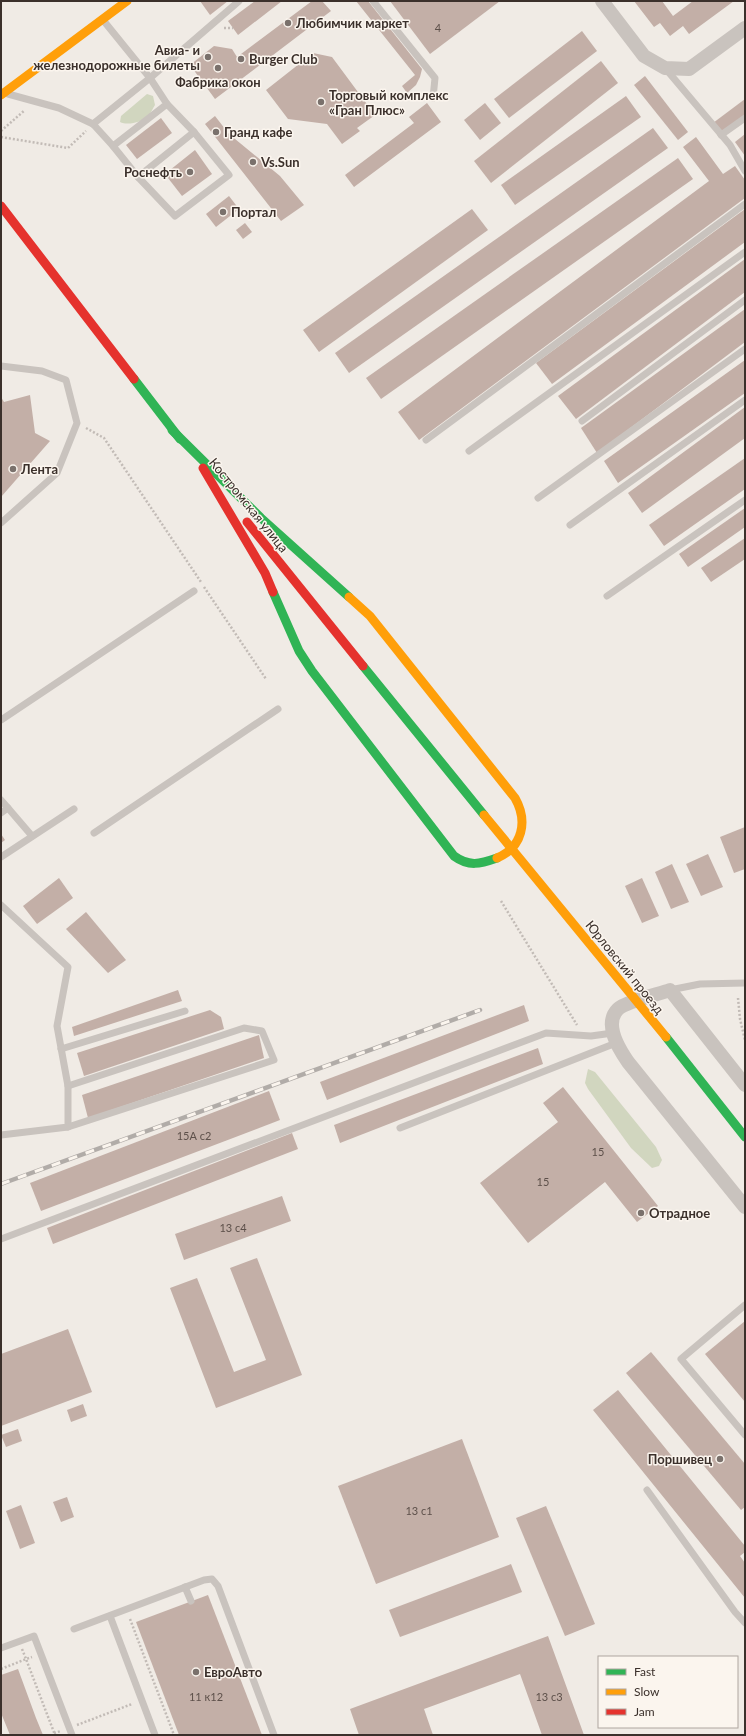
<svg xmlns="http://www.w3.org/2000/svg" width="746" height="1736" viewBox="0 0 746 1736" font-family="Lato,sans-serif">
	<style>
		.green { fill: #d1d6bf }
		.building { fill: #c3afa7 }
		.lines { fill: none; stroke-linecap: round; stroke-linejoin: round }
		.path { stroke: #c2bbb6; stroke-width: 2.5; stroke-dasharray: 2 2; stroke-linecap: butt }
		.lane { stroke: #c9c3be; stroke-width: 7 }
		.street { stroke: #c9c3be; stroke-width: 14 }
		.fast { stroke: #30b455; stroke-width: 9 }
		.slow { stroke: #ff9f0a; stroke-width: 9 }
		.jam { stroke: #e5322d; stroke-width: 9 }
		.rail-casing { stroke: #b1aca8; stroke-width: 4.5 }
		.rail { stroke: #fbf5ee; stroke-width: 3; stroke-dasharray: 9; stroke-linecap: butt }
		.slow-bridge { stroke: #ff9f0a; stroke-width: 9 }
		.poi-dot { fill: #7a716c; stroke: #fbf5ee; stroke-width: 1.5 }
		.labels { text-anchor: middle; stroke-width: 3; stroke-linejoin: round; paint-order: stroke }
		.number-label { font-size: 11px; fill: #5d504a }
		.poi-label { font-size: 13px; font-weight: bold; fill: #3b302b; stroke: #fbf5ee; text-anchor: start }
		.street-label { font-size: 13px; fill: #3b302b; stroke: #fbf5ee }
	</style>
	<rect width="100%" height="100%" fill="#f0ebe5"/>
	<g class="green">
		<path d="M147,94L153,96L155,105C153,108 151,113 148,116C142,122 128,126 120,122L121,116Z"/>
		<polygon points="588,1069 595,1072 656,1147 662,1160 659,1166 652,1168 631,1148 588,1089 585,1083"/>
	</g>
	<g class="building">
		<polygon points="200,1 228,1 210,15"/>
		<polygon points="255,1 282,1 238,35 228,21"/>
		<polygon points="312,1 322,1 331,11 215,99 190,65 214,46 232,49 237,57"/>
		<polygon points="356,1 368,1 422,69 420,77 416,85 407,93 402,86 415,75"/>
		<polygon points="390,1 500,1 430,54"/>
		<polygon points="634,1 662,1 673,16 693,1 734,1 689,34 683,26 670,36 660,23 654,27"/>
		<polygon points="582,31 597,51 509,118 494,99"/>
		<polygon points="313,53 332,57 375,115 357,128 360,131 342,144 327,124 288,119 266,90"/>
		<polygon points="601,61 618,83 491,183 474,161"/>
		<polygon points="645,76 688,132 678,140 634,85"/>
		<polygon points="626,96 641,117 515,205 501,185"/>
		<polygon points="745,99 745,118 722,135 713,123"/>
		<polygon points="427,103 441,122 354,187 345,175 414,123 409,117"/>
		<polygon points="485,103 501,123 480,140 464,120"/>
		<polygon points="215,116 229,134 280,176 304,205 281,221 205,124"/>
		<polygon points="161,118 172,133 137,159 126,145"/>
		<polygon points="653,128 668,148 349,373 335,353"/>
		<polygon points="745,134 745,156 735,142"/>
		<polygon points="696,137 723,174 735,166 745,180 745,198 419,440 398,412 709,181 683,147"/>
		<polygon points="195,150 212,174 182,196 168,178 170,170"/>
		<polygon points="678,158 693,179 381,399 366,378"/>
		<polygon points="229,196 239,209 216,227 206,214"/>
		<polygon points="472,209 488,230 319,352 303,330"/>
		<polygon points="745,209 745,242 552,384 536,363"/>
		<polygon points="245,223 252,232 243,239 236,230"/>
		<polygon points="745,259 745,292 576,419 558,396"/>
		<polygon points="745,309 745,342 597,453 581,428"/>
		<polygon points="745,360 745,393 618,483 604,461"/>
		<polygon points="30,395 35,433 50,441 1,497 1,397 4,402"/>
		<polygon points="745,407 745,438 642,513 628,493"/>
		<polygon points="745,458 745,489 664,546 649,525"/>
		<polygon points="745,508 745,527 688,567 679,554"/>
		<polygon points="745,538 745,559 711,582 701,568"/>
		<polygon points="745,827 745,869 734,873 720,837"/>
		<polygon points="1,834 5,840 1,843"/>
		<polygon points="708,854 723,887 701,896 686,864"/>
		<polygon points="672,864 689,902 671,909 655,872"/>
		<polygon points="59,878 73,898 37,924 23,906"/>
		<polygon points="642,878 659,916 642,923 625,886"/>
		<polygon points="86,912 126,960 108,973 66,929"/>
		<polygon points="178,990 182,1001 74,1036 72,1027"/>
		<polygon points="524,1005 529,1021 327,1100 320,1082"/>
		<polygon points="210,1010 221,1017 224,1029 84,1076 77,1053"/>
		<polygon points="259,1035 264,1058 88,1118 82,1095"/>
		<polygon points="538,1048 543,1064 340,1143 334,1125"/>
		<polygon points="563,1087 658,1206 637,1222 605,1182 528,1243 480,1183 558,1122 543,1103"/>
		<polygon points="269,1091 280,1120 41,1211 30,1183"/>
		<polygon points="292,1133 298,1149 53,1244 47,1228"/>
		<polygon points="282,1196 291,1221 184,1260 175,1234"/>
		<polygon points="257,1258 302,1375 216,1408 170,1288 197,1278 234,1372 266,1360 230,1268"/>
		<polygon points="745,1321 745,1402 705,1354"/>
		<polygon points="68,1329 92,1392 1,1426 1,1354"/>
		<polygon points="651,1352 745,1464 745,1507 741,1510 626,1373"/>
		<polygon points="618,1390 745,1546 745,1552 740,1556 745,1563 745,1598 593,1410"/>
		<polygon points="83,1404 87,1416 71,1422 67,1410"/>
		<polygon points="18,1429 22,1441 6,1447 1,1435"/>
		<polygon points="462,1439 499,1537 376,1584 338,1486"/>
		<polygon points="67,1497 74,1517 61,1522 53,1502"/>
		<polygon points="21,1505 35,1543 20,1549 6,1511"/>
		<polygon points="546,1506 595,1624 565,1636 516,1518"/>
		<polygon points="511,1564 522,1592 400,1637 389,1610"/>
		<polygon points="208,1595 262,1735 179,1735 136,1622"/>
		<polygon points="548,1636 584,1735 542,1735 520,1674 424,1709 433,1735 359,1735 350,1709"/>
		<polygon points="18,1669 36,1718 43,1735 10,1735 1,1713 1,1675"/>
	</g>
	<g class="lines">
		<g class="path">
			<polyline points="224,28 233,28"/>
			<polyline points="1,131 25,110"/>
			<polyline points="1,137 68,148 86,131"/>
			<polyline points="86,428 104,438 201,582"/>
			<polyline points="204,587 266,679"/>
			<polyline points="501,901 577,1025"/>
			<polyline points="738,998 740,1019 745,1040"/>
			<polyline points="130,1619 174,1735"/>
			<polyline points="22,1649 26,1659 32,1657"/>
			<polyline points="1,1669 26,1659 55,1735"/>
			<polyline points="77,1725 132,1704"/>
			<polyline points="54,1733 61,1731"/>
		</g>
		<g class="lane">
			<polyline points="373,1 435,78 433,98"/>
			<polyline points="665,68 730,145 745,171"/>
			<polyline points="8,94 59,108 93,124 113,146 167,104 150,78 103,20"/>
			<polyline points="93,124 150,78 239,1"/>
			<polyline points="721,135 745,118"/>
			<polyline points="113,146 138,177 194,132 167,104"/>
			<polyline points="138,177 175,216 229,175 194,132"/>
			<polyline points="1,366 42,371 66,380 77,423 57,473 1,523"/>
			<polyline points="582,421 745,300"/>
			<polyline points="426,440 745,204"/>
			<polyline points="469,451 745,252"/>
			<polyline points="538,498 745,349"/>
			<polyline points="570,525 745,400"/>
			<polyline points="607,596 745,500"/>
			<polyline points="1,720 194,591"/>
			<polyline points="1,800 8,808"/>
			<polyline points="1,813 8,808 32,836"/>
			<polyline points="94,833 278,709"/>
			<polyline points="1,857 74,809"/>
			<polyline points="1,905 68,967 57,1026 68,1086 68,1127 1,1135"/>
			<polyline points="670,990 700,984 745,983"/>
			<polyline points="61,1049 185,1011"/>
			<polyline points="68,1127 274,1060 262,1031 244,1028 68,1086"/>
			<polyline points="400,1128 616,1043"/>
			<polyline points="1,1239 546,1033 591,1036 613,1033"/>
			<polyline points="745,1305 681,1359 745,1435"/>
			<polyline points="647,1490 735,1612 745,1623"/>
			<polyline points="185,1587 191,1601"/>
			<polyline points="110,1616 155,1735"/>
			<polyline points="74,1629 204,1580 212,1579 218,1586 274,1735"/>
			<polyline points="1,1648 34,1636 72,1735"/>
		</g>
		<g class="street">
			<polyline points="602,1 644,56 665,68 689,69 745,28"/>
			<path d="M745,1085L670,990C659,994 625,1002 618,1009C603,1024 619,1049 628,1062L745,1207"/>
		</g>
		<g class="fast">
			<polyline points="134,379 180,439"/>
			<polyline points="172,430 261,518 349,597"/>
			<path d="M273,592L299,651L312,671L454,856C469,867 480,864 497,858"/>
			<polyline points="363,666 484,815"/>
			<polyline points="666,1037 745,1137"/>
		</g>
		<g class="slow">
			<polyline points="1,95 127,1"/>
			<path d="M349,597L370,616L515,798C528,821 523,847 497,858"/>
		</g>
		<g class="jam">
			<polyline points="1,206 134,379"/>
			<polyline points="203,468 265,573 273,592"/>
			<polyline points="247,522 363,666"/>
		</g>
		<defs>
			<polyline id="rail" points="1,1184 480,1010"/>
		</defs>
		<use href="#rail" class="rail-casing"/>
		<use href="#rail" class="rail"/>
		<polyline class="slow-bridge" points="484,815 666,1037"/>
	</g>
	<g class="poi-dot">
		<circle cx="288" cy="23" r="4"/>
		<circle cx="208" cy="57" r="4"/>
		<circle cx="241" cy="59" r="4"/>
		<circle cx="218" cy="68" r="4"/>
		<circle cx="321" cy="102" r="4"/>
		<circle cx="216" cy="132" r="4"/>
		<circle cx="253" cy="162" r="4"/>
		<circle cx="190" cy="172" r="4"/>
		<circle cx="223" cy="212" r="4"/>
		<circle cx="13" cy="469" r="4"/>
		<circle cx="641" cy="1213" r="4"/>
		<circle cx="720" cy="1459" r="4"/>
		<circle cx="196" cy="1672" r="4"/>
	</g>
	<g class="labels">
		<g class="number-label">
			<text x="438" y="32">4</text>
			<text x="194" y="1140">15А с2</text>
			<text x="598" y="1156">15</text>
			<text x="543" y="1186">15</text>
			<text x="233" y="1232">13 с4</text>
			<text x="419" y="1515">13 с1</text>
			<text x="206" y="1701">11 к12</text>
			<text x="549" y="1701">13 с3</text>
		</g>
		<g class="poi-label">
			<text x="296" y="28">Любимчик маркет</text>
			<text x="200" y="55" text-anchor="end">Авиа- и<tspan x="200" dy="15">железнодорожные билеты</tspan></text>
			<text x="249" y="64">Burger Club</text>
			<text x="218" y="87" text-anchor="middle">Фабрика окон</text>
			<text x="329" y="100">Торговый комплекс<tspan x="329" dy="15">«Гран Плюс»</tspan></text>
			<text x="224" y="137">Гранд кафе</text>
			<text x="261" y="167">Vs.Sun</text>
			<text x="182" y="177" text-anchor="end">Роснефть</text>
			<text x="231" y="217">Портал</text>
			<text x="21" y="474">Лента</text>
			<text x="649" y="1218">Отрадное</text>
			<text x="712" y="1464" text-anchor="end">Поршивец</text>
			<text x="204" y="1677">ЕвроАвто</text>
		</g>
		<g class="street-label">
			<text transform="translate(249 505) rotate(51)" y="5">Костромская улица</text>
			<text transform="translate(625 967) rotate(51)" y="5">Юрловский проезд</text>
		</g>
	</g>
	<rect width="746" height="1736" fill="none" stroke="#3b302b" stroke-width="4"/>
	<rect x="598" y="1656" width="140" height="72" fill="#fbf5ee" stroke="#aea6a0"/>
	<rect x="606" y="1669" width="20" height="6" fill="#30b455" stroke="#aea6a0"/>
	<text x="634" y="1676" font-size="12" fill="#3b302b">Fast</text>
	<rect x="606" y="1689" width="20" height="6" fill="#ff9f0a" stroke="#aea6a0"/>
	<text x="634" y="1696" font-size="12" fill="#3b302b">Slow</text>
	<rect x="606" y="1709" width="20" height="6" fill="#e5322d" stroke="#aea6a0"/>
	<text x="634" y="1716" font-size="12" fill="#3b302b">Jam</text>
</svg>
